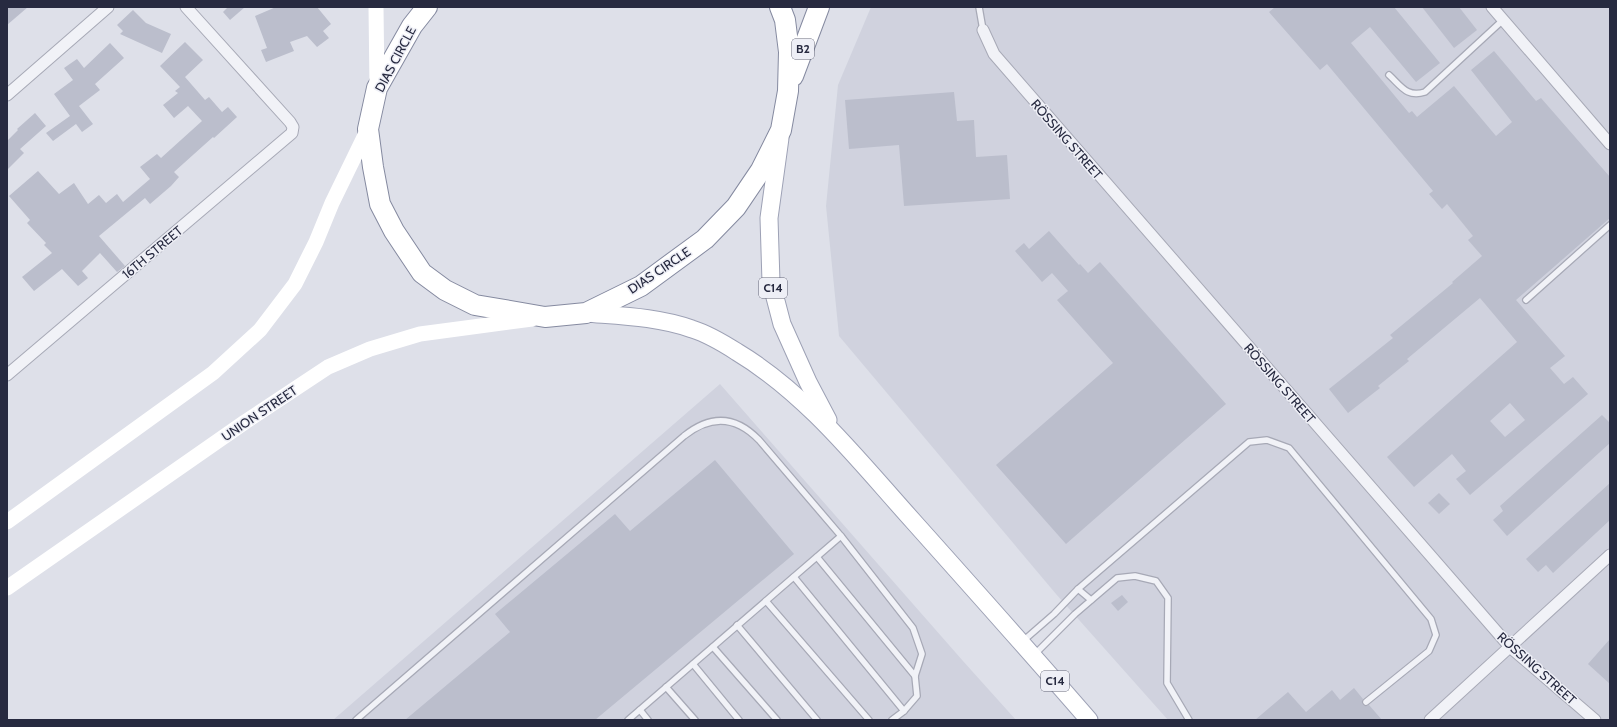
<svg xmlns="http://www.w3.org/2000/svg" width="1617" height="727" viewBox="0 0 1617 727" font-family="Cabin,sans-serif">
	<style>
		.built { fill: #d0d2de }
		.building { fill: #bbbecc; fill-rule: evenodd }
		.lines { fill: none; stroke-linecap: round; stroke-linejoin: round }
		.lane-casing { stroke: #a7a9b6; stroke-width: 8 }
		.street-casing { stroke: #a7a9b6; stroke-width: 13 }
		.primary-casing { stroke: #9da1b5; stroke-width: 19 }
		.highway-casing { stroke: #858aa0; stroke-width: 22 }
		.lane { stroke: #f1f2f7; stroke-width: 5.5 }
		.street { stroke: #f1f2f7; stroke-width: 11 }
		.secondary { stroke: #fff; stroke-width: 15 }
		.primary { stroke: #fff; stroke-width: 17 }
		.highway { stroke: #fff; stroke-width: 20 }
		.labels { text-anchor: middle; stroke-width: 3; stroke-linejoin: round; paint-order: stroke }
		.shield { fill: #eeeff6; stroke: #636577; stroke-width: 1 }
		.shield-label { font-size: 12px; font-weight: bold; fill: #272a40 }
		.street-label { font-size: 13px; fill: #272a40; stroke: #eeeff6 }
	</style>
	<rect width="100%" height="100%" fill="#dee0e9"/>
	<g class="built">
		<polygon points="871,7 1610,7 1610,720 1168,720 1056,594 839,336 826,206 838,85"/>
		<polygon points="720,384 963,661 1016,720 333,720"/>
	</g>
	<g class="building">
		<polygon points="7,7 28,7 7,25"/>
		<polygon points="228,7 245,7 230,20 223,12"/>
		<polygon points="276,7 317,7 331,24 323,31 329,38 317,47 307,36 290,42 294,51 266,62 261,50 267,48 255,16"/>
		<path d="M1275,7H1394L1440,63L1416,82L1370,27L1351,43L1409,113L1412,111L1417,117L1454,86L1496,136L1512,122L1471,70L1494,51L1536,101L1541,98L1610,177V218L1516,300L1565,356L1550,368L1564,384L1573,377L1588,394L1470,495L1456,479L1466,471L1452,454L1414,487L1387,457L1517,342L1480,298L1407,359L1409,361L1378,386L1380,388L1348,413L1329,389L1393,338L1390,335L1453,283L1452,282L1482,256L1468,240L1473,236L1447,204L1442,209L1429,194L1433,191L1327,64L1320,70L1269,12ZM1510,403L1525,420L1505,437L1490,421Z"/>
		<polygon points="1422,7 1459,7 1477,30 1454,48"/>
		<polygon points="133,10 146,23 171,34 162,53 120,34 123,31 117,25"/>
		<polygon points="185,42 203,60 185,77 205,100 209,97 222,112 228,107 237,117 214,138 213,137 174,172 179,177 171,186 150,204 145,198 99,236 125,266 117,272 100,253 82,271 88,278 78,286 62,269 34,291 22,277 52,253 44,245 46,243 27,223 30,220 9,196 38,171 59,194 74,183 88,204 99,195 106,203 117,194 123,202 150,179 140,167 157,154 161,158 202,121 188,106 174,118 163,105 178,93 175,91 180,87 160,66"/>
		<polygon points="110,43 124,58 95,84 100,90 79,106 93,124 82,132 76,124 53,141 46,133 70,116 54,94 73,80 64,68 77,59 84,68"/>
		<polygon points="954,92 957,121 974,120 976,157 1007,155 1010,199 904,206 899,145 849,149 845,100"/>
		<polygon points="35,113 46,126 20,149 24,153 7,170 7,141 18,130 17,129"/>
		<polygon points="1049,231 1079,265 1080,264 1088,273 1100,262 1226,404 1066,544 996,465 1113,363 1057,300 1068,291 1052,273 1042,282 1015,251 1024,243 1029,249"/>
		<polygon points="1602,415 1610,423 1610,443 1507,536 1493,520 1503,511 1500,506"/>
		<polygon points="715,460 794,554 595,720 405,720 510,632 495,614 615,514 630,531"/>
		<polygon points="1610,483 1610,520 1553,573 1546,565 1538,572 1526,559"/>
		<polygon points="1439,493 1450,504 1439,514 1428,503"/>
		<polygon points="1122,595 1128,602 1118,611 1111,603"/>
		<polygon points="1610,639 1610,684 1588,664"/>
		<polygon points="1354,688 1363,699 1362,702 1363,705 1366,706 1369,705 1382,720 1255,720 1288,692 1306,712 1332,690 1340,700"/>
	</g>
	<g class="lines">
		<defs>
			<g id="lane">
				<polyline points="979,7 983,30"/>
				<path d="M1389,75C1401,86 1407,98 1425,92L1503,20"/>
				<polyline points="1526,300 1610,225"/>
				<polyline points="817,557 915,676"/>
				<polyline points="794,577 904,711"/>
				<polyline points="1078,589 1091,600"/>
				<polyline points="766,601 869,720"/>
				<polyline points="737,625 817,720"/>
				<polyline points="1023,641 1054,614 1078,589 1249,442 1267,440 1289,448 1431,619 1436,635 1429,651 1366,702"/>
				<polyline points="713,647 777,720"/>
				<polyline points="1034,655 1075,614 1117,578 1135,576 1156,581 1168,598 1167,683 1189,720"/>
				<polyline points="693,664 739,720"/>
				<polyline points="666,687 695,720"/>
				<polyline points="640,710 648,720"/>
				<path d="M356,720L684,436C710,415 735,415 759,440L841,536L913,628L922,654L915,676L917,696L904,711L892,720"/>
				<polyline points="628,720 841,536"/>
			</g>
			<g id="street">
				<polyline points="1492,7 1610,144"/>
				<polyline points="983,30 994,54 1510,647 1595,720"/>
				<polyline points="7,95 108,7"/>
				<polyline points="7,375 292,133 293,127 290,122 186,7"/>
				<polyline points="1430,720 1610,555"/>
			</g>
			<g id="primary">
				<polyline points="780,138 769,218 771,282 782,324 808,382 828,420"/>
				<path d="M586,313C622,316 658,317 692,329C708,334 723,343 737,352C807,394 859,461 913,521C972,587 1031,653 1089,720"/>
			</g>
			<g id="highway">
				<polyline points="427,7 412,26 377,88 368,129 373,167 380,204 394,231 422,273 445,290 475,305 545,317 586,313 641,286 705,239 736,207 761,170 781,130 788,91 789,52 785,20 780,7"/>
				<polyline points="793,76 819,7"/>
			</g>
		</defs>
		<use href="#lane" class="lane-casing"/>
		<use href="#street" class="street-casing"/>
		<use href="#primary" class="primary-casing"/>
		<use href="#highway" class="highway-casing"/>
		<use href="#lane" class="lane"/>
		<use href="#street" class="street"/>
		<g class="secondary">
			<polyline points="376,7 377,87"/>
			<polyline points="7,522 213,373 260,330 295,284 316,242 332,203 368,129"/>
			<polyline points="7,588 245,422 328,367 370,349 420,334 532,319"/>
		</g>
		<use href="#primary" class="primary"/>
		<use href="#highway" class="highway"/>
	</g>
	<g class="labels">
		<g class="shield">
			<rect x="792" y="39" width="22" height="20" rx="3"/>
			<rect x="759" y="278" width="28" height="20" rx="3"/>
			<rect x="1041" y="671" width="28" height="20" rx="3"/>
		</g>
		<g class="shield-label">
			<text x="803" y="53">B2</text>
			<text x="773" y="292">C14</text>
			<text x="1055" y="685">C14</text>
		</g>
		<g class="street-label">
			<text transform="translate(395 59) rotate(-62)" y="5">DIAS CIRCLE</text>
			<text transform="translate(1067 139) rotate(49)" y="5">RÖSSING STREET</text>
			<text transform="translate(152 252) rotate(-40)" y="5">16TH STREET</text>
			<text transform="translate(659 270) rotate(-34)" y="5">DIAS CIRCLE</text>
			<text transform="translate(1280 383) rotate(49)" y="5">RÖSSING STREET</text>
			<text transform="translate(259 413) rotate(-34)" y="5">UNION STREET</text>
			<text transform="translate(1537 668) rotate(42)" y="5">RÖSSING STREET</text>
		</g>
	</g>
	<rect width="1617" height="727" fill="none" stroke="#272a40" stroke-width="16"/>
</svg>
